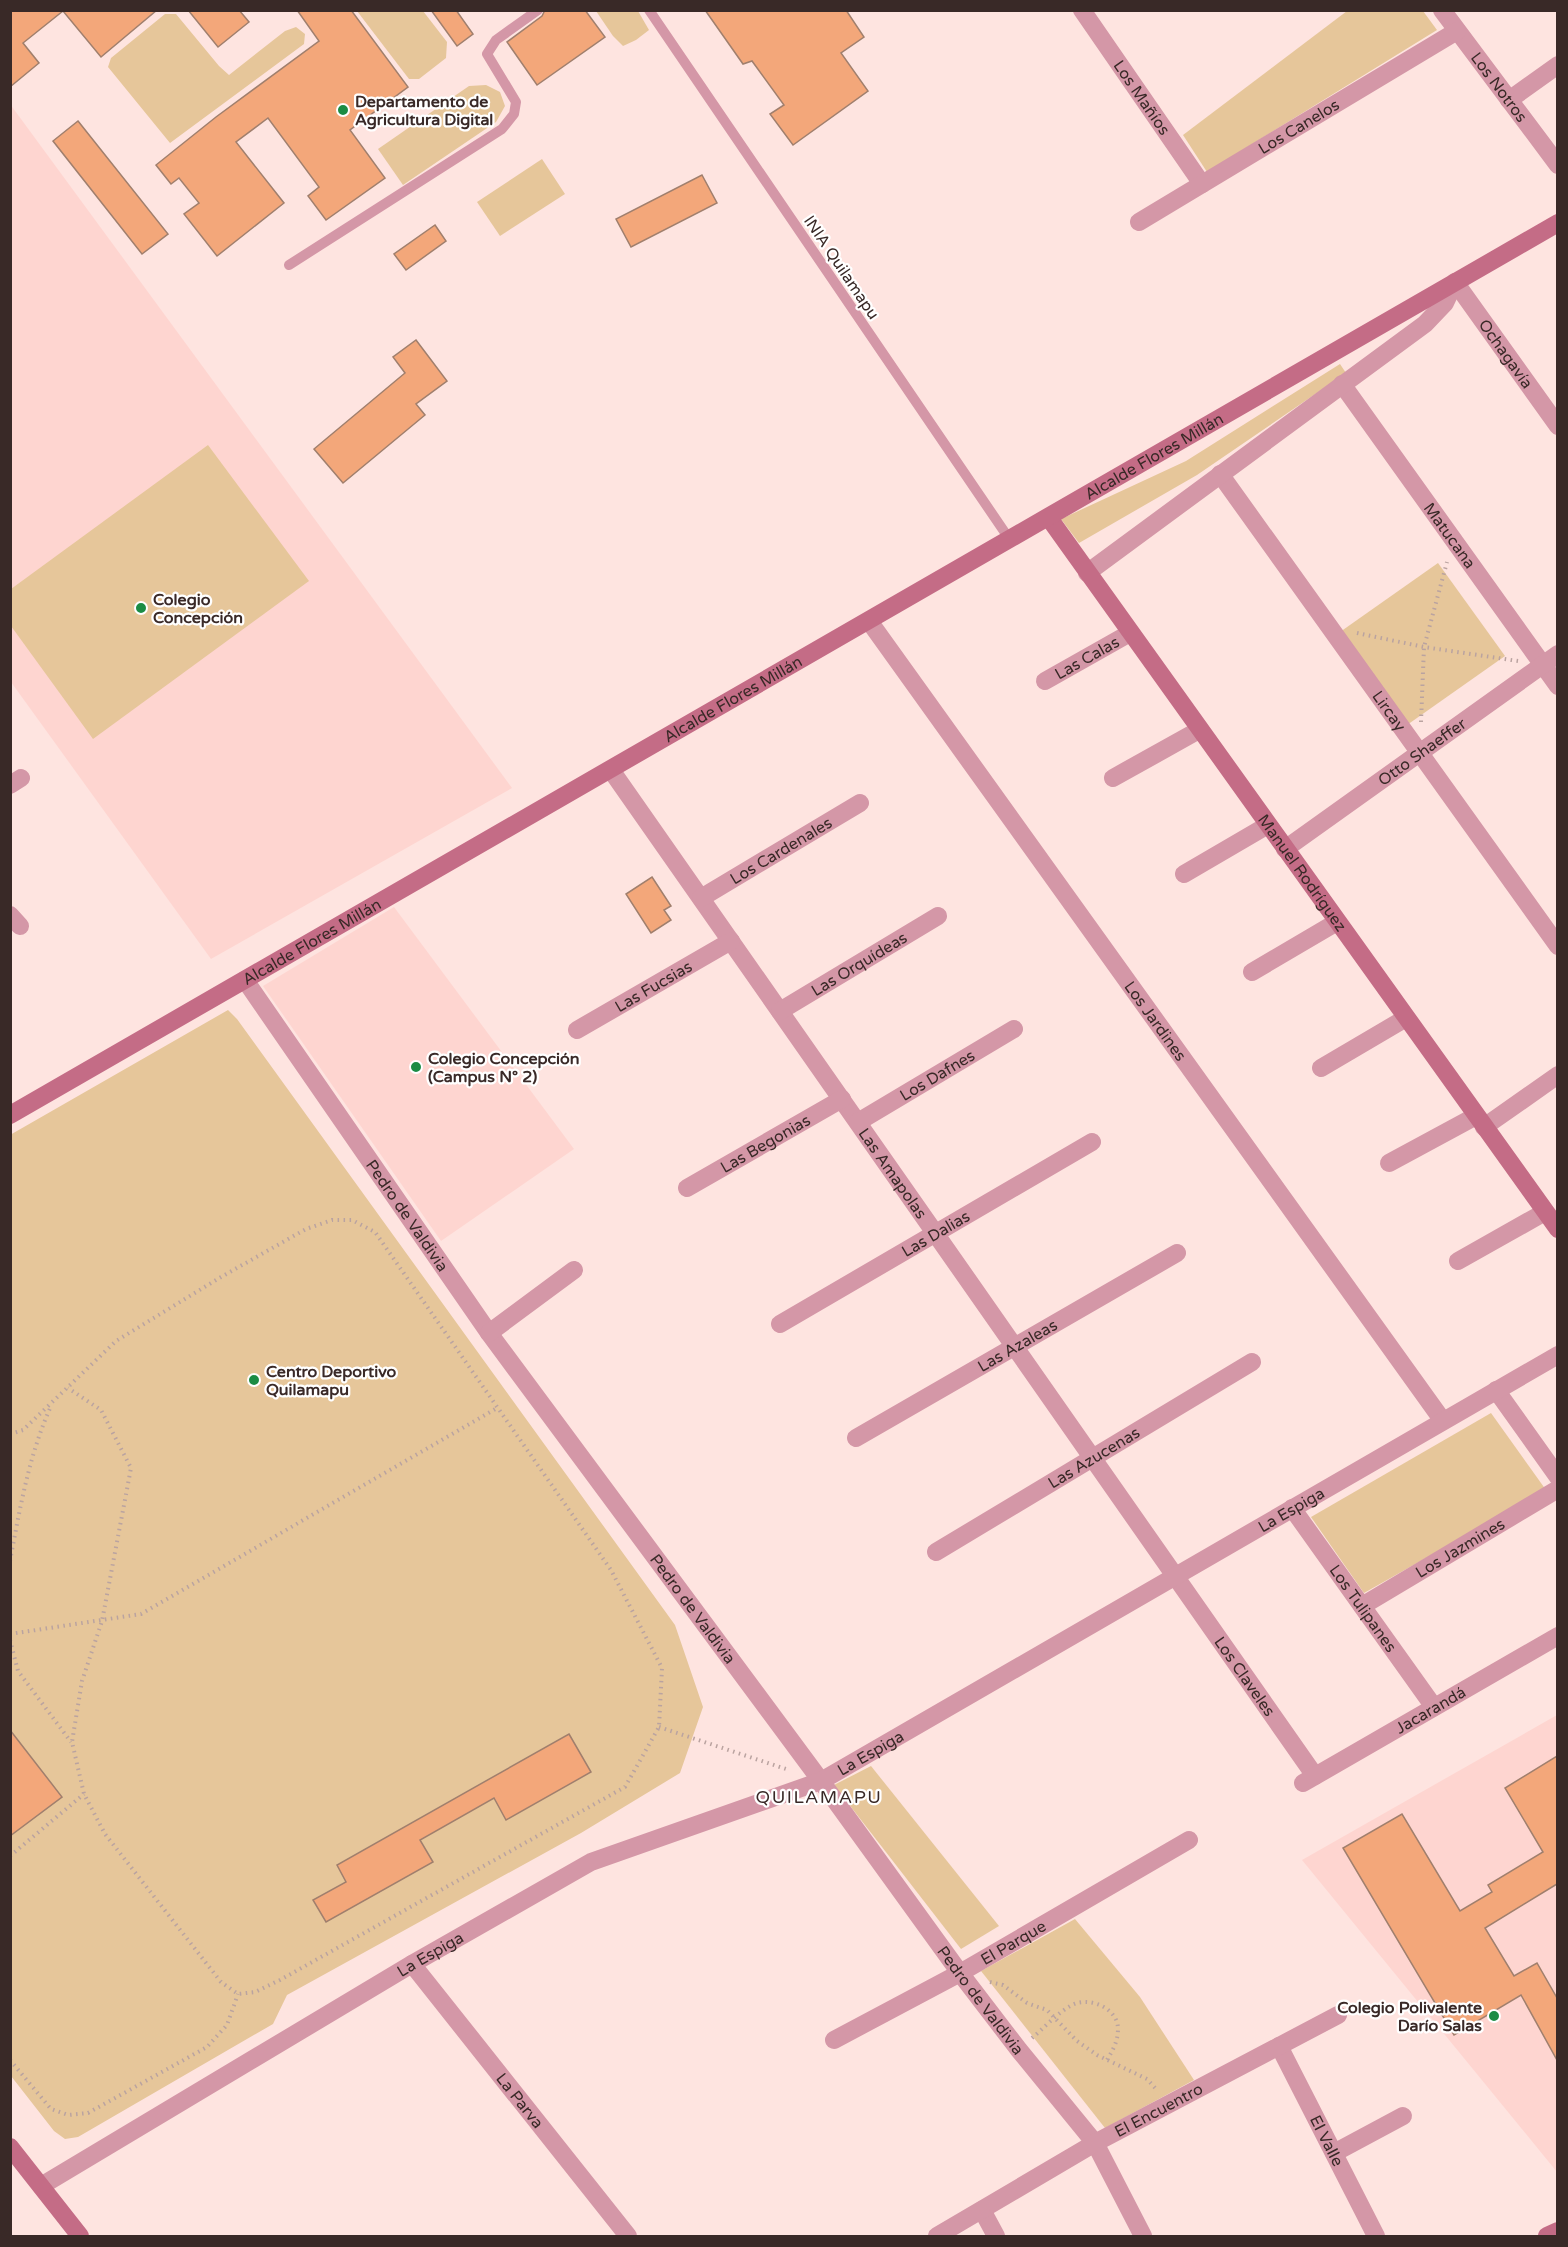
<svg xmlns="http://www.w3.org/2000/svg" width="1568" height="2247" viewBox="0 0 1568 2247" font-family="'Varela Round',sans-serif">
	<style>
		.built { fill: #fed5d0 }
		.green { fill: #e6c69a }
		.building { fill: #f3a77a; stroke: #a07f6d; stroke-width: 1.5 }
		.lines { fill: none; stroke-linecap: round; stroke-linejoin: round }
		.path { stroke: #baa3a0; stroke-width: 4; stroke-dasharray: 1.5 4.5; stroke-linecap: butt }
		.lane { stroke: #d497a7; stroke-width: 10 }
		.street { stroke: #d497a7; stroke-width: 18 }
		.secondary { stroke: #c46c86; stroke-width: 18 }
		.poi-dot { fill: #1b8c44; stroke: #fff; stroke-width: 2 }
		.labels { text-anchor: middle; stroke-width: 4.5; stroke-linejoin: round; paint-order: stroke }
		.street-label { font-size: 16px; fill: #392927; stroke: #fff }
		.poi-label { font-size: 16px; font-weight: bold; fill: #392927; stroke: #fff; text-anchor: start }
		.neighbourhood-label { font-size: 18px; letter-spacing: 1.5px; fill: #392927; stroke: #fff }
	</style>
	<rect width="100%" height="100%" fill="#fee4e0"/>
	<g class="built">
		<polygon points="10,104 512,788 211,959 11,682"/>
		<polygon points="394,907 574,1149 441,1241 263,986"/>
		<polygon points="1557,1715 1557,2172 1302,1860"/>
	</g>
	<g class="green">
		<polygon points="357,11 423,11 447,42 446,58 419,79 409,79"/>
		<polygon points="596,11 638,11 649,30 636,40 623,46 613,36"/>
		<polygon points="1347,11 1423,11 1437,30 1207,172 1183,135"/>
		<polygon points="165,14 176,14 219,66 229,75 285,31 296,27 305,34 304,44 170,143 108,67 111,58"/>
		<polygon points="486,85 500,92 505,106 496,122 403,185 378,149 469,86"/>
		<polygon points="542,159 565,194 500,236 477,202"/>
		<polygon points="1340,364 1346,373 1197,475 1079,543 1061,519 1186,461"/>
		<polygon points="208,445 309,581 93,739 11,626 11,589"/>
		<polygon points="1438,563 1505,656 1407,725 1340,632"/>
		<polygon points="228,1010 237,1019 675,1625 703,1707 680,1773 581,1833 287,1995 273,2024 78,2137 65,2139 54,2131 11,2076 10,1135"/>
		<polygon points="1491,1413 1546,1490 1364,1593 1311,1517"/>
		<polygon points="871,1766 999,1926 961,1949 834,1785"/>
		<polygon points="1075,1919 1140,1997 1194,2080 1105,2128 981,1971"/>
	</g>
	<g class="building">
		<polygon points="10,10 157,10 101,57 63,11 23,43 39,63 10,87"/>
		<polygon points="188,10 239,10 249,22 218,47"/>
		<polygon points="297,10 351,10 408,87 350,130 385,178 326,220 308,196 319,187 268,118 236,142 284,203 217,256 184,214 199,203 179,178 171,184 156,165 216,117 319,41"/>
		<polygon points="431,10 456,10 473,34 457,46"/>
		<polygon points="545,10 585,10 605,37 537,85 507,42 542,16"/>
		<polygon points="705,10 846,10 864,37 841,53 868,91 793,145 770,114 784,105 752,61 743,64"/>
		<polygon points="78,121 168,234 142,254 53,141"/>
		<polygon points="702,175 717,203 631,247 616,219"/>
		<polygon points="435,225 446,241 406,270 394,254"/>
		<polygon points="416,340 447,381 416,404 425,415 343,483 314,449 405,373 393,357"/>
		<polygon points="652,877 671,906 664,910 671,920 651,933 626,894"/>
		<polygon points="10,1730 62,1797 10,1836"/>
		<polygon points="569,1734 591,1772 506,1820 494,1798 420,1840 433,1862 326,1922 313,1900 346,1882 337,1865"/>
		<polygon points="1557,1756 1557,1884 1485,1928 1514,1976 1537,1963 1557,1998 1557,2060 1521,1995 1454,2035 1343,1848 1402,1814 1460,1911 1492,1892 1488,1885 1543,1852 1505,1788"/>
	</g>
	<g class="lines">
		<g class="path">
			<polyline points="1357,633 1424,647 1518,661"/>
			<polyline points="1421,722 1424,647 1447,562"/>
			<polyline points="10,1434 23,1430 116,1341 221,1277 306,1229 332,1220 352,1220 375,1232 611,1570 662,1668 659,1727 625,1787 280,1980 255,1992 238,1994 221,1982 105,1834 84,1794 72,1742 82,1681 102,1621 131,1468 101,1410 68,1388"/>
			<path d="M10,1561C20,1508 29,1455 51,1406"/>
			<polyline points="10,1634 141,1614 497,1408"/>
			<polyline points="10,1640 18,1671 71,1742"/>
			<polyline points="659,1727 789,1770"/>
			<polyline points="10,1856 84,1794"/>
			<polyline points="990,1982 1003,1985 1027,2003 1047,2010 1077,2041 1097,2055 1147,2079 1157,2090"/>
			<path d="M1032,2038C1044,2028 1057,2013 1072,2005C1089,1996 1118,2008 1118,2029C1118,2041 1113,2050 1107,2060"/>
			<polyline points="10,2060 51,2109 68,2115 88,2113 207,2047 227,2025 238,1994"/>
		</g>
		<g class="lane">
			<polyline points="649,10 1010,540"/>
			<polyline points="289,265 502,129 514,114 516,102 487,54 496,40 538,10"/>
		</g>
		<g class="street">
			<path id="s1" d="M1082,10L1202,184"/>
			<path id="s2" d="M1442,10L1558,165"/>
			<polyline points="1509,100 1558,65"/>
			<path id="s3" d="M1139,222L1457,31"/>
			<path id="s4" d="M1455,282L1558,426"/>
			<path id="s5" d="M1342,384L1558,686"/>
			<path id="s6" d="M1220,474L1558,946"/>
			<polyline points="1087,573 1425,324 1445,303 1455,282"/>
			<path id="s7" d="M869,621L1443,1421"/>
			<path id="s8" d="M1045,681L1130,633"/>
			<path id="s9" d="M611,770L1315,1776"/>
			<polyline points="1113,778 1199,730"/>
			<polyline points="10,785 21,778"/>
			<path id="s10" d="M1285,849L1558,654"/>
			<polyline points="1184,874 1268,825"/>
			<path id="s11" d="M701,898L860,803"/>
			<polyline points="10,915 20,926"/>
			<polyline points="1252,972 1337,922"/>
			<path id="s12" d="M245,980L489,1333L821,1781L960,1973L1019,2050L1095,2143L1143,2236"/>
			<path id="s13" d="M780,1011L938,916"/>
			<path id="s14" d="M577,1030L731,941"/>
			<polyline points="1321,1068 1406,1018"/>
			<path id="s15" d="M858,1122L1014,1029"/>
			<polyline points="1484,1127 1558,1075"/>
			<polyline points="1389,1163 1476,1116"/>
			<path id="s16" d="M687,1188L842,1099"/>
			<polyline points="1458,1261 1545,1212"/>
			<path id="s17" d="M780,1324L1092,1142"/>
			<polyline points="489,1333 574,1270"/>
			<polyline points="1496,1390 1558,1477"/>
			<path id="s18" d="M856,1438L1177,1253"/>
			<path id="s19" d="M1292,1508L1434,1707"/>
			<path id="s20" d="M936,1552L1252,1362"/>
			<path id="s21" d="M1362,1606L1558,1489"/>
			<path id="s22" d="M1303,1783L1558,1636"/>
			<path id="s23" d="M412,1964L628,2236"/>
			<path id="s24" d="M834,2040L960,1973L1189,1840"/>
			<path id="s25" d="M1279,2046L1376,2236"/>
			<polyline points="1334,2153 1403,2116"/>
			<path id="s26" d="M41,2186L412,1964L591,1862L821,1781L1558,1355"/>
			<polyline points="982,2210 996,2236"/>
			<path id="s27" d="M937,2236L1095,2143L1338,2015"/>
		</g>
		<g class="secondary">
			<path id="s28" d="M1049,518L1558,1229"/>
			<path id="s29" d="M10,1115L1558,223"/>
			<polyline points="10,2147 80,2236"/>
			<polyline points="1547,2236 1558,2231"/>
		</g>
	</g>
	<g class="poi-dot">
		<circle cx="343" cy="110" r="6"/>
		<circle cx="141" cy="608" r="6"/>
		<circle cx="416" cy="1067" r="6"/>
		<circle cx="254" cy="1380" r="6"/>
		<circle cx="1494" cy="2016" r="6"/>
	</g>
	<g class="labels">
		<g class="street-label">
			<text dy="6" stroke="none"><textPath href="#s2" startOffset="96">Los Notros</textPath></text>
			<text dy="6" stroke="none"><textPath href="#s1" startOffset="106">Los Mañíos</textPath></text>
			<text dy="6" stroke="none"><textPath href="#s3" startOffset="186">Los Canelos</textPath></text>
			<text transform="translate(842 267) rotate(56)" y="6">INIA Quilamapu</text>
			<text dy="6" stroke="none"><textPath href="#s4" startOffset="88">Ochagavía</textPath></text>
			<text dy="6" stroke="none"><textPath href="#s29" startOffset="1320">Alcalde Flores Millán</textPath></text>
			<text dy="6" stroke="none"><textPath href="#s5" startOffset="186">Matucana</textPath></text>
			<text dy="6" stroke="none"><textPath href="#s8" startOffset="48">Las Calas</textPath></text>
			<text dy="6" stroke="none"><textPath href="#s29" startOffset="834">Alcalde Flores Millán</textPath></text>
			<text dy="6" stroke="none"><textPath href="#s6" startOffset="291">Lircay</textPath></text>
			<text dy="6" stroke="none"><textPath href="#s10" startOffset="168">Otto Shaeffer</textPath></text>
			<text dy="6" stroke="none"><textPath href="#s11" startOffset="93">Los Cardenales</textPath></text>
			<text dy="6" stroke="none"><textPath href="#s28" startOffset="436">Manuel Rodríguez</textPath></text>
			<text dy="6" stroke="none"><textPath href="#s29" startOffset="348">Alcalde Flores Millán</textPath></text>
			<text dy="6" stroke="none"><textPath href="#s13" startOffset="92">Las Orquídeas</textPath></text>
			<text dy="6" stroke="none"><textPath href="#s14" startOffset="88">Las Fucsias</textPath></text>
			<text dy="6" stroke="none"><textPath href="#s7" startOffset="492">Los Jardines</textPath></text>
			<text dy="6" stroke="none"><textPath href="#s15" startOffset="92">Los Dafnes</textPath></text>
			<text dy="6" stroke="none"><textPath href="#s16" startOffset="90">Las Begonias</textPath></text>
			<text dy="6" stroke="none"><textPath href="#s9" startOffset="492">Las Amapolas</textPath></text>
			<text dy="6" stroke="none"><textPath href="#s12" startOffset="286">Pedro de Valdivia</textPath></text>
			<text dy="6" stroke="none"><textPath href="#s17" startOffset="180">Las Dalias</textPath></text>
			<text dy="6" stroke="none"><textPath href="#s18" startOffset="186">Las Azaleas</textPath></text>
			<text dy="6" stroke="none"><textPath href="#s20" startOffset="184">Las Azucenas</textPath></text>
			<text dy="6" stroke="none"><textPath href="#s26" startOffset="1425">La Espiga</textPath></text>
			<text dy="6" stroke="none"><textPath href="#s21" startOffset="114">Los Jazmines</textPath></text>
			<text dy="6" stroke="none"><textPath href="#s19" startOffset="123">Los Tulipanes</textPath></text>
			<text dy="6" stroke="none"><textPath href="#s12" startOffset="772">Pedro de Valdivia</textPath></text>
			<text dy="6" stroke="none"><textPath href="#s9" startOffset="1106">Los Claveles</textPath></text>
			<text dy="6" stroke="none"><textPath href="#s22" startOffset="147">Jacarandá</textPath></text>
			<text dy="6" stroke="none"><textPath href="#s26" startOffset="939">La Espiga</textPath></text>
			<text dy="6" stroke="none"><textPath href="#s24" startOffset="204">El Parque</textPath></text>
			<text dy="6" stroke="none"><textPath href="#s26" startOffset="453">La Espiga</textPath></text>
			<text dy="6" stroke="none"><textPath href="#s12" startOffset="1258">Pedro de Valdivia</textPath></text>
			<text dy="6" stroke="none"><textPath href="#s23" startOffset="174">La Parva</textPath></text>
			<text dy="6" stroke="none"><textPath href="#s27" startOffset="255">El Encuentro</textPath></text>
			<text dy="6" stroke="none"><textPath href="#s25" startOffset="106">El Valle</textPath></text>
		</g>
		<g class="poi-label">
			<text x="355" y="107">Departamento de<tspan x="355" dy="18">Agricultura Digital</tspan></text>
			<text x="153" y="605">Colegio<tspan x="153" dy="18">Concepción</tspan></text>
			<text x="428" y="1064">Colegio Concepción<tspan x="428" dy="18">(Campus N° 2)</tspan></text>
			<text x="266" y="1377">Centro Deportivo<tspan x="266" dy="18">Quilamapu</tspan></text>
			<text x="1482" y="2013" text-anchor="end">Colegio Polivalente<tspan x="1482" dy="18">Darío Salas</tspan></text>
		</g>
		<g class="neighbourhood-label">
			<text x="819" y="1803">QUILAMAPU</text>
		</g>
	</g>
	<rect width="1568" height="2247" fill="none" stroke="#392927" stroke-width="24"/>
</svg>
